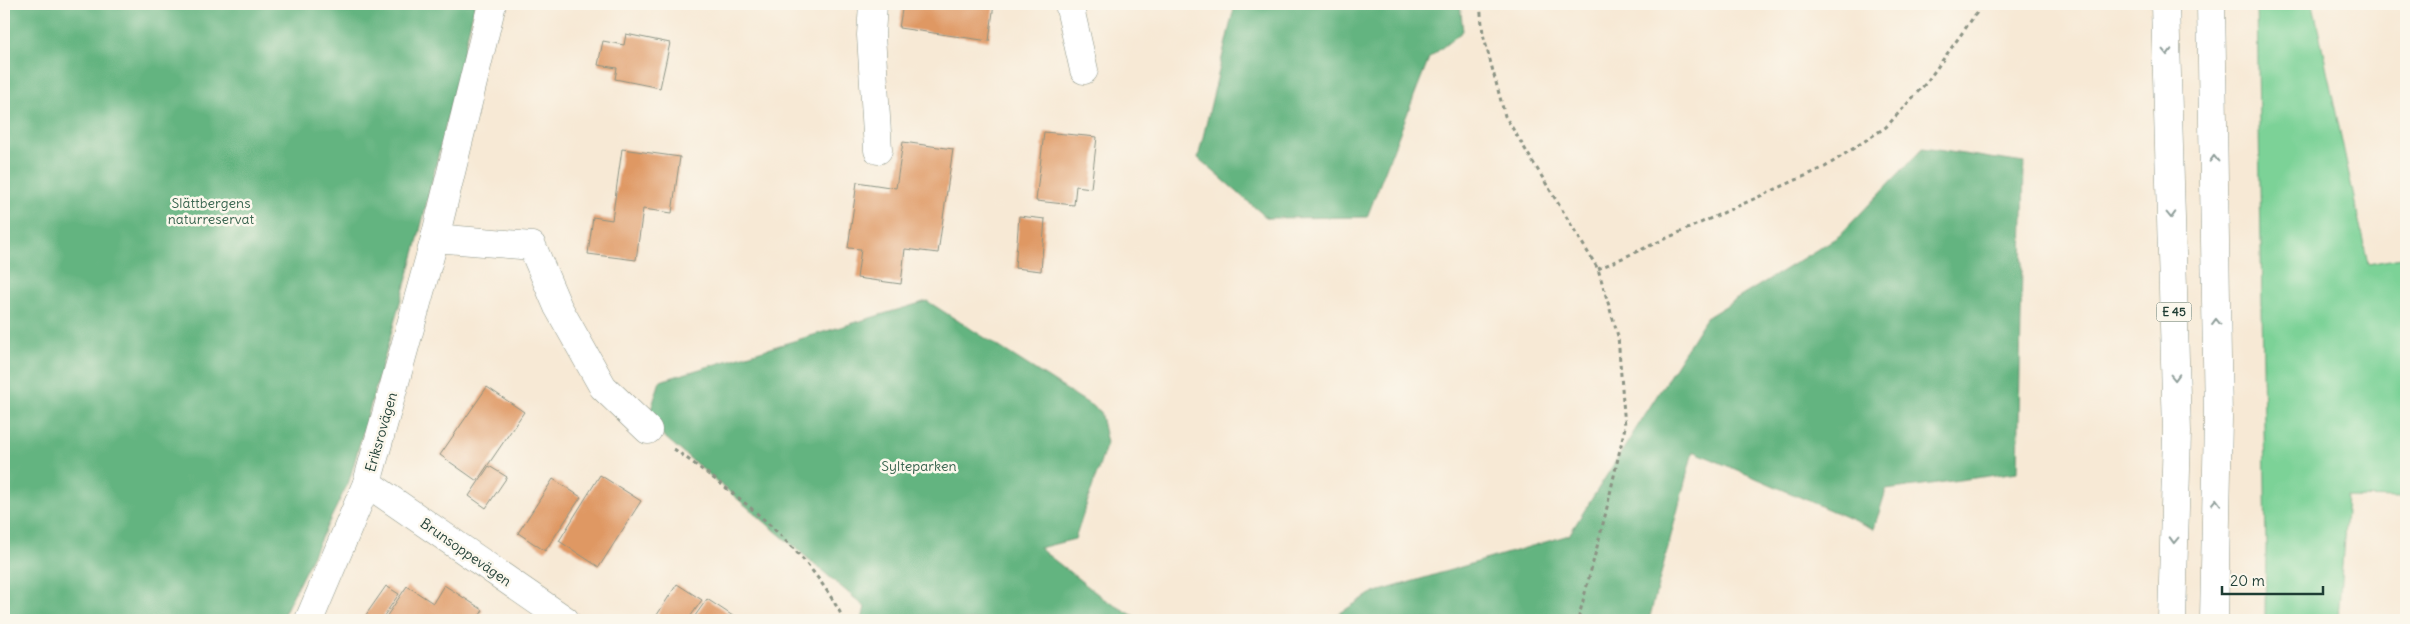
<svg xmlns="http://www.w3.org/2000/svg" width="2410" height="624" viewBox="0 0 2410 624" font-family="Delius,sans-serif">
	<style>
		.green { fill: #7bd297; stroke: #4d8866 }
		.forest { fill: #64b480; stroke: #42785a }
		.building { fill: #df9864 }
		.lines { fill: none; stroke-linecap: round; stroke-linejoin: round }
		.minor-casing { stroke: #8b9384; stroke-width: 29 }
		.highway-casing { stroke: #8b9384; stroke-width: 29 }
		.path { stroke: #8b9384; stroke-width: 3; stroke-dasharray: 4 4; stroke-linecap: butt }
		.minor { stroke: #fff; stroke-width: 28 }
		.highway { stroke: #fff; stroke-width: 28 }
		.oneway { stroke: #8f9e9a }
		.labels { text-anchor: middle; stroke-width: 5; stroke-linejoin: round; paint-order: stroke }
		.shield { fill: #fbf7ec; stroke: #61756b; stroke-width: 1 }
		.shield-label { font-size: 12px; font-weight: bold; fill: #1f3d34 }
		.park-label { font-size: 14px; fill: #36624d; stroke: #fbf7ec }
		.street-label { font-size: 14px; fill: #1f3d34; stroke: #fbf7ec }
	</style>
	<rect width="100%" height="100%" fill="#fbf7ec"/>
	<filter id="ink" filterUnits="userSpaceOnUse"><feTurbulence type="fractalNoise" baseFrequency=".02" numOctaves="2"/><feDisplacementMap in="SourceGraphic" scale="10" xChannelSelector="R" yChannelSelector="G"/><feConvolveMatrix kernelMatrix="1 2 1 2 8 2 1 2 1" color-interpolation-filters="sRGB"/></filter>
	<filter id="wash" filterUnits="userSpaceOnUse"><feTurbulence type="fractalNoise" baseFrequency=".0096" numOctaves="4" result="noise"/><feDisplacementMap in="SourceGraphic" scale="20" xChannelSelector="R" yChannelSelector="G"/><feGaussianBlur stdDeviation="1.12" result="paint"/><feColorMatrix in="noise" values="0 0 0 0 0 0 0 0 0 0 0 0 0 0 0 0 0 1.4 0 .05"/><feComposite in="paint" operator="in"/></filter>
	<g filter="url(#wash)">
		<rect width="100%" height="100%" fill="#f7e9d5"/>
		<polygon class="green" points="2257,4 2313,4 2368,264 2406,257 2406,498 2347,497 2338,620 2265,620 2266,547"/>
		<g class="forest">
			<polygon points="4,4 475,4 417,243 349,481 281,620 4,620"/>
			<polygon points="1235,4 1460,4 1463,31 1429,58 1367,217 1267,218 1198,158"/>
			<polygon points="1923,148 2024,163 2018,472 1886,490 1874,529 1693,451 1649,620 1329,620 1370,594 1569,535 1706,318 1839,236"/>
			<polygon points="927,301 1100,411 1107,443 1075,539 1039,548 1104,599 1141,620 862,620 865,607 647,422 660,381"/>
		</g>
		<g id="blocks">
			<g class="building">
				<polygon points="903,4 994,4 989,41 899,28"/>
				<polygon points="626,34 670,43 660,88 615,79 617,68 598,65 603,41 624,45"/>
				<polygon points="1044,132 1097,137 1091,188 1076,186 1074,205 1036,201"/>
				<polygon points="903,142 953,149 938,253 905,249 901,284 857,278 861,249 848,248 857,182 896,188"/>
				<polygon points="622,149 680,157 672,213 643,209 636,260 588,254 593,217 612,220"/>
				<polygon points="1019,216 1045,219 1041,271 1015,268"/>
				<polygon points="487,387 524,412 477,481 440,455"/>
				<polygon points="489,466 507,477 486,508 469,496"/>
				<polygon points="600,475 641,501 599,567 559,541"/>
				<polygon points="553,479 581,497 545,551 518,533"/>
				<polygon points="677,584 702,600 688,620 658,620 655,618"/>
				<polygon points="444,585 483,610 477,620 384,620 407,586 433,603"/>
				<polygon points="386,586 399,594 381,620 365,620 363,619"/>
				<polygon points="707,599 739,620 692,620"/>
			</g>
		</g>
	</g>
	<g filter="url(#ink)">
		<use href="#blocks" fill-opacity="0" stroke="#8b9384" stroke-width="1"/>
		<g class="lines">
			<defs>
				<g id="minor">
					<polyline points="873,4 871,35 878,150"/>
					<polyline points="1069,4 1084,70"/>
					<polyline points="435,238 532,246 558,307 603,387 648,430"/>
					<polyline points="367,483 565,620"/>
					<polyline points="309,620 367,483 435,238 492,4"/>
				</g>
				<g id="highway">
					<polyline points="2165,4 2177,432 2172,620"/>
					<polyline points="2211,4 2218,418 2214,620"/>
				</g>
			</defs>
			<use href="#minor" class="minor-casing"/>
			<use href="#highway" class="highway-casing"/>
			<g class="path">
				<polyline points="1480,4 1483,34 1505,116 1598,269 1618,336 1625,427 1605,516 1578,620"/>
				<polyline points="1598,269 1825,167 1886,127 1926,83 1983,4"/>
				<path d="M674,449C739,496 807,547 844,620"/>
			</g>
			<use href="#minor" class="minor"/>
			<use href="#highway" class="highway"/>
		</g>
		<defs><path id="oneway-chevron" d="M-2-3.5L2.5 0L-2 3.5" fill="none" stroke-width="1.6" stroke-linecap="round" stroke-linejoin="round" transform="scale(1.25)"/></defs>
		<g class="oneway">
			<use href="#oneway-chevron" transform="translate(2167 52) rotate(88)"/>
			<use href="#oneway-chevron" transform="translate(2214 159) rotate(-91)"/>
			<use href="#oneway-chevron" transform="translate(2171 215) rotate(88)"/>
			<use href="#oneway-chevron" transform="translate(2216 322) rotate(-91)"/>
			<use href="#oneway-chevron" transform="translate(2175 377) rotate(88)"/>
			<use href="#oneway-chevron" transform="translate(2216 502) rotate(-89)"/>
			<use href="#oneway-chevron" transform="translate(2174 540) rotate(92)"/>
		</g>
	</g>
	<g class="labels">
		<rect class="shield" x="2156.5" y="302.5" width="35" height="19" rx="4"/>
		<g class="shield-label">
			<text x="2174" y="316">E 45</text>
		</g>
		<g class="park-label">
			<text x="211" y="208">Slättbergens<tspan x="211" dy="16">naturreservat</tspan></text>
			<text x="919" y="471">Sylteparken</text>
		</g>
		<g class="street-label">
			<text transform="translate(381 432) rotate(-74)" y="5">Eriksrovägen</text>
			<text transform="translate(466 552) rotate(35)" y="5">Brunsoppevägen</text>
		</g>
	</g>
	<rect width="2410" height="624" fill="none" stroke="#fbf7ec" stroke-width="20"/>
	<path d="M2222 586v8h101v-8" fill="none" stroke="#1f3d34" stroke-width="2.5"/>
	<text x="2230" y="586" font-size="15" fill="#1f3d34" stroke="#fbf7ec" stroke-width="4" paint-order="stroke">20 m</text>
</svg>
